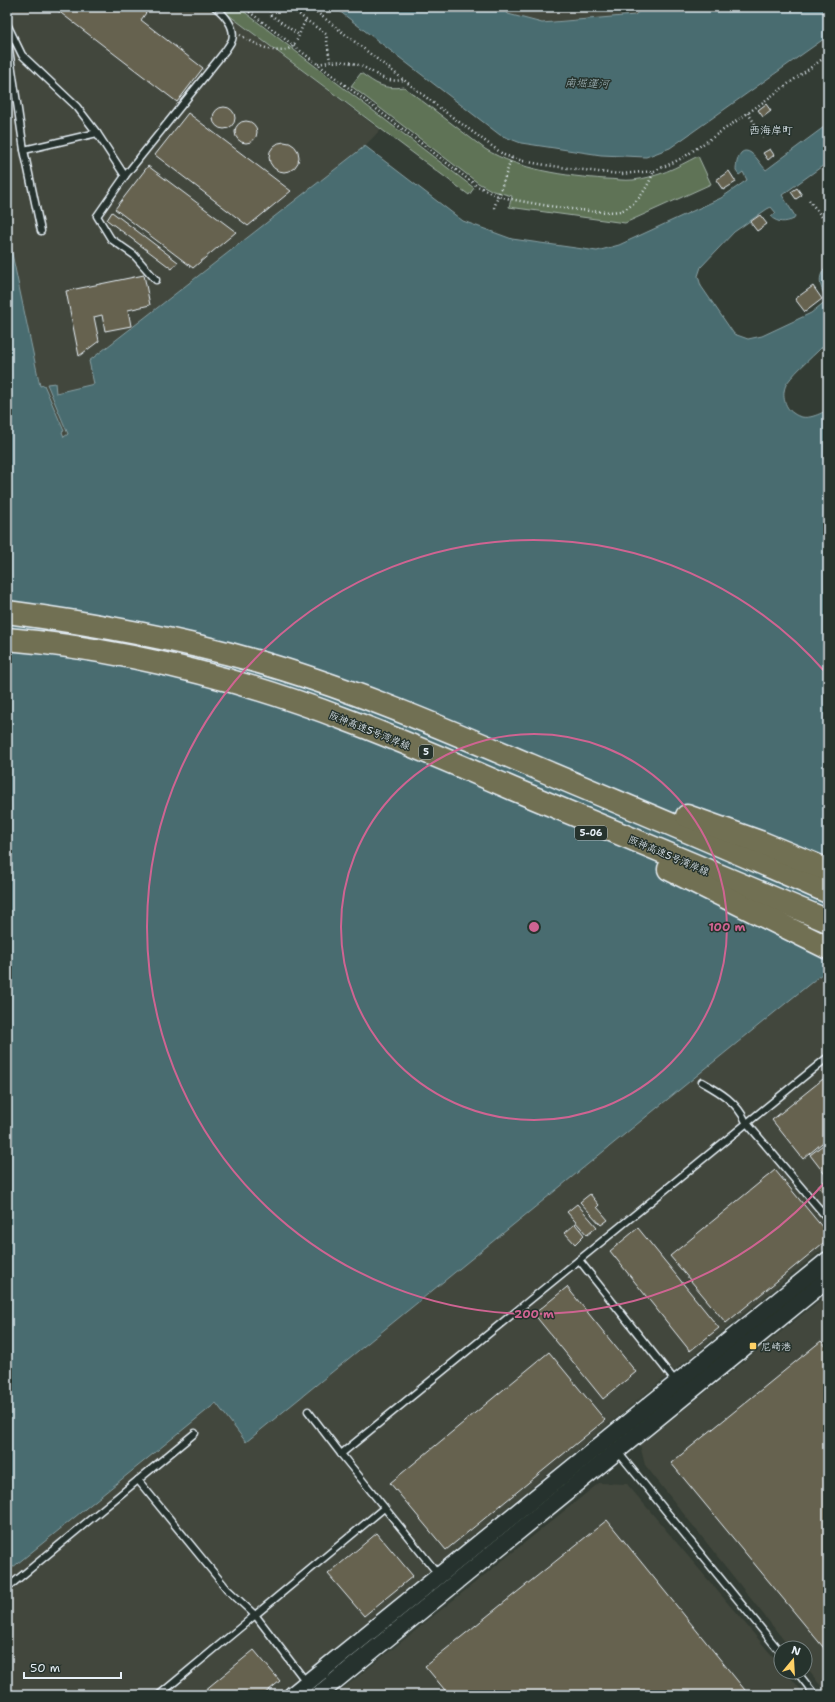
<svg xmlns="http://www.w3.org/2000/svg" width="835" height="1702" viewBox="0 0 835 1702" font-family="'Shantell Sans','Klee One',sans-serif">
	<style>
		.built { fill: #42473c }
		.green { fill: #5e7357; stroke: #a3b2a8 }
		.water { fill: #496c6f; stroke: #89a1a6 }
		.building { fill: #66624f; stroke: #e8f1f8 }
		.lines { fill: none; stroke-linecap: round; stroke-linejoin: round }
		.service-casing { stroke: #e8f1f8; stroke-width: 9 }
		.tertiary-casing { stroke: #e8f1f8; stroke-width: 19 }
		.motorway-casing { stroke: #e8f1f8; stroke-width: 25 }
		.path { stroke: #e8f1f8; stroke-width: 2.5; stroke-dasharray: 1 3; stroke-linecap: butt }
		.service { stroke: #26332d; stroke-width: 6 }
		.tertiary { stroke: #26332d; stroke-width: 16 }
		.motorway { stroke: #716f52; stroke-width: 22 }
		.ring { fill: none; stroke: #cf6492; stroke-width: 2 }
		.poi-dot { fill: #ffd166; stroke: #26332d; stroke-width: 1.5 }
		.labels { text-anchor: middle; stroke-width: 3; stroke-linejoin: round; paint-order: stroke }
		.shield { fill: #26332d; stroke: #aeb8bb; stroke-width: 1 }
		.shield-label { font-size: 9px; font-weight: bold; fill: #e8f1f8 }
		.street-label { font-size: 10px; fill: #e8f1f8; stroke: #26332d }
		.poi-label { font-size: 10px; fill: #e8f1f8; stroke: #26332d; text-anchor: start }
		.water-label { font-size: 11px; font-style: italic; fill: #a8bcc1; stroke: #26332d }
		.neighbourhood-label { font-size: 11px; fill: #e8f1f8; stroke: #26332d }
		.centre { fill: #cf6492; stroke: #26332d; stroke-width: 2 }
		.ring-label { font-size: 12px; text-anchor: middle; font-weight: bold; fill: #cf6492; stroke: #26332d; stroke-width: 3; stroke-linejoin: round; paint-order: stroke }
	</style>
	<rect width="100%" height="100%" fill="#333c34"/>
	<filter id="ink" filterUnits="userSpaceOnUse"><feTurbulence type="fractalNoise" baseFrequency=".025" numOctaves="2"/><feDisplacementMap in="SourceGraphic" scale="8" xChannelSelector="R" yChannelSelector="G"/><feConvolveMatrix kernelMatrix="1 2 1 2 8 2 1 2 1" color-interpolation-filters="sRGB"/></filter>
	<g filter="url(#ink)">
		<g class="built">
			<polygon points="7,7 218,7 380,130 365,146 89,361 95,384 56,393 47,384 68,435 64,437 62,432 64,431 44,385 40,386 7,230"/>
			<polygon points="505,7 644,7 635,15 541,23 508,14"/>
			<polygon points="828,969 828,1245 277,1695 7,1695 7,1572 216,1403 247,1441"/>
			<polygon points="828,1294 828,1695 805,1666 805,1648 790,1648 645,1465 640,1445"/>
			<polygon points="599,1483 627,1484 781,1666 781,1672 786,1672 805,1695 335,1695"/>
		</g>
		<g class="green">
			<polygon points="218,7 238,7 474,188 469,195"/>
			<path d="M361,73C376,84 384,90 404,87L485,149C519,170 566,176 605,179C614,179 624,181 633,180C659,177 675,168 698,156L711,184L625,223L509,207L512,196L493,191L478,183L351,86Z"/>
		</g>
		<g class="water">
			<polygon points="334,7 505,7 508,14 542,23 635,15 644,7 828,7 828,36 670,148 646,157 601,155 521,143 500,135"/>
			<path d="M828,124V162L782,195L795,216L794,219C785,223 778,223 771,217L776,213L771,207L767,209L734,232L701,267L698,276L701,286L734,334L748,339L762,336L811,313L827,300C821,289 815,276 828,266V341C816,354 797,369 787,383C781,393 784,407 793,413C805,422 817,415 828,410V969L246,1442L216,1403L7,1572V230L40,386L44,385L64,431L62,432L64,437L68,434L47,384L55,383L56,393L94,384L89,361L365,146L463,221L512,239L597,251L619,245L721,198L747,180L743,172L739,175L736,171C736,163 739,145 751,153C757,157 761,165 766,170Z"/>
		</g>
		<g class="building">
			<polygon points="53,7 144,7 148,10 141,20 203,68 177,102"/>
			<polygon points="766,104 771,111 763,117 758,110"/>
			<circle cx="224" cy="118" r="11"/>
			<polygon points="188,113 291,191 248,226 155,155"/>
			<circle cx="246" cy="132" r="11"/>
			<circle cx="284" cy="157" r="15"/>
			<polygon points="770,149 774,155 768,160 763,153"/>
			<polygon points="148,166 236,232 193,268 115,209"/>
			<polygon points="729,171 736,182 723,190 716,180"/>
			<polygon points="797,188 802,195 796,199 791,192"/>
			<polygon points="112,212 178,262 172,269 107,220"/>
			<polygon points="760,215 767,224 757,231 750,222"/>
			<polygon points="144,275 150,305 128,310 131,326 105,331 102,315 94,317 99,341 79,356 66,291"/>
			<polygon points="813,286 822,299 805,312 795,299"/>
			<polygon points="828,1075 828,1138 803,1159 772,1120"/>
			<polygon points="828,1141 828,1176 827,1177 810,1155"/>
			<polygon points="775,1170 828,1234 828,1239 726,1323 670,1256"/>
			<polygon points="827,1179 828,1180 828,1199 818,1186"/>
			<polygon points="590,1194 599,1205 597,1207 608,1220 601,1225 580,1202"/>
			<polygon points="577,1204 597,1227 587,1235 567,1212"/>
			<polygon points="575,1224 584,1235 575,1244 565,1233"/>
			<polygon points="638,1228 719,1328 690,1351 610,1251"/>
			<polygon points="567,1287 636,1372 603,1399 534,1314"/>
			<polygon points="821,1341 828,1349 828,1653 671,1463"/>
			<polygon points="549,1352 605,1420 446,1550 390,1483"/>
			<polygon points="607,1520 749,1695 449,1695 425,1666"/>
			<polygon points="377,1533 413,1576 364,1616 328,1574"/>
			<polygon points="254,1650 280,1681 263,1695 199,1695"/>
		</g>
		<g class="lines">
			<defs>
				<g id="service">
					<polyline points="7,24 22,55 77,107 97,133"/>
					<polyline points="7,36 24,150 41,231"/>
					<polyline points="24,150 97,133 125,176"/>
					<path d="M156,280L134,255L111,239L97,216L125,176L225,51C227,48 230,44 232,40C236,27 224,14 215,7"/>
					<path d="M702,1082C720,1092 737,1102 746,1122L828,1219"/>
					<polyline points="579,1260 676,1382"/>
					<polyline points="308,1411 341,1454 439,1575"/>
					<polyline points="618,1452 781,1653"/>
					<polyline points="341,1454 828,1057"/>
					<polyline points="138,1480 227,1589 256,1616 307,1683"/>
					<polyline points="7,1588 195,1433"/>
					<polyline points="797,1672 815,1695"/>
					<polyline points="159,1695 384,1508"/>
				</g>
				<g id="tertiary">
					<polyline points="292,1695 828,1260"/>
					<polyline points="318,1695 828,1279"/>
				</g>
				<g id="motorway">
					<path d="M7,612C90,623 171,637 252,660C348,687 438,726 530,765C629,807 729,848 828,892"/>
					<path d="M7,639C123,649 238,678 347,720C403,741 458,765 513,789C618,833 723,877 828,921"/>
					<polyline points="687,816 760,842 828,870"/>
					<polyline points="669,869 828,948"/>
				</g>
			</defs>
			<use href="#service" class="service-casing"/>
			<use href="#tertiary" class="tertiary-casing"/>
			<use href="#motorway" class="motorway-casing"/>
			<g class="path">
				<path d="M243,7L477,186C484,189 492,194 499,196C519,202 607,217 623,210C639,203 648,186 654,171"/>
				<polyline points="269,7 271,15 299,35"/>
				<polyline points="290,7 306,20 326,34 330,61"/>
				<polyline points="310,7 440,108 504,155 523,161 545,165 599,172 621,174 654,171 670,164 684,157 748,113 828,55"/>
				<polyline points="249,12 272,7"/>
				<path d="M240,35C254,43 283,61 295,43C300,36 301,27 306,20"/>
				<path d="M318,64C332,61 348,60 361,66C379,74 382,83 404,80"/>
				<polyline points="748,113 763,137"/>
				<polyline points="809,200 828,225"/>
				<polyline points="494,208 512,157"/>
			</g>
			<use href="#service" class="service"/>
			<use href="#tertiary" class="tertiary"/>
			<use href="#motorway" class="motorway"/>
		</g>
	</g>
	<g class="ring">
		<circle cx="534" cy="927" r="193"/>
		<path d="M826 1181A387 387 0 1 1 826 673"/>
	</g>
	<rect class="poi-dot" x="749" y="1342" width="8" height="8" rx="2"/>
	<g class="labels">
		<g class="shield">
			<rect x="419" y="745" width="14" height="14" rx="3"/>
			<rect x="575" y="826" width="32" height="14" rx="3"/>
		</g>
		<g class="shield-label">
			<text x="426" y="755">5</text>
			<text x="591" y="836">5-06</text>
		</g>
		<g class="street-label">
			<text transform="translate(370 730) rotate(22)" y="4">阪神高速5号湾岸線</text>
			<text transform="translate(669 855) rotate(23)" y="4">阪神高速5号湾岸線</text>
		</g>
		<g class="poi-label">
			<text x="761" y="1350">尼崎港</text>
		</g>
		<g class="water-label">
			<text transform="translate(587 83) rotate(2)" y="4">南堀運河</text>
		</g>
		<g class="neighbourhood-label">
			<text x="771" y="134">西海岸町</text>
		</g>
	</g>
	<circle cx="534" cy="927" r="6" class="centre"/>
	<g class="ring-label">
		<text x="727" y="931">100 m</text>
		<text x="534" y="1318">200 m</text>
	</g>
	<rect width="835" height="1702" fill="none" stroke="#26332d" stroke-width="24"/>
	<rect x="12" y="12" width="811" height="1678" fill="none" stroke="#e8f1f8" stroke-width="1.5" filter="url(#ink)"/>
	<g transform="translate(793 1660) rotate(18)"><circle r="19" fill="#26332d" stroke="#747f7e"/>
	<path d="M0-3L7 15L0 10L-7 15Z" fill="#ffd166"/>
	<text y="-6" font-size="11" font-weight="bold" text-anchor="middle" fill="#e8f1f8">N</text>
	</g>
	<path d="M24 1672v6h97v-6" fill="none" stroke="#e8f1f8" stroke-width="2"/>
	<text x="30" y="1672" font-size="12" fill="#e8f1f8" stroke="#26332d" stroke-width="3" paint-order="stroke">50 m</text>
</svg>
